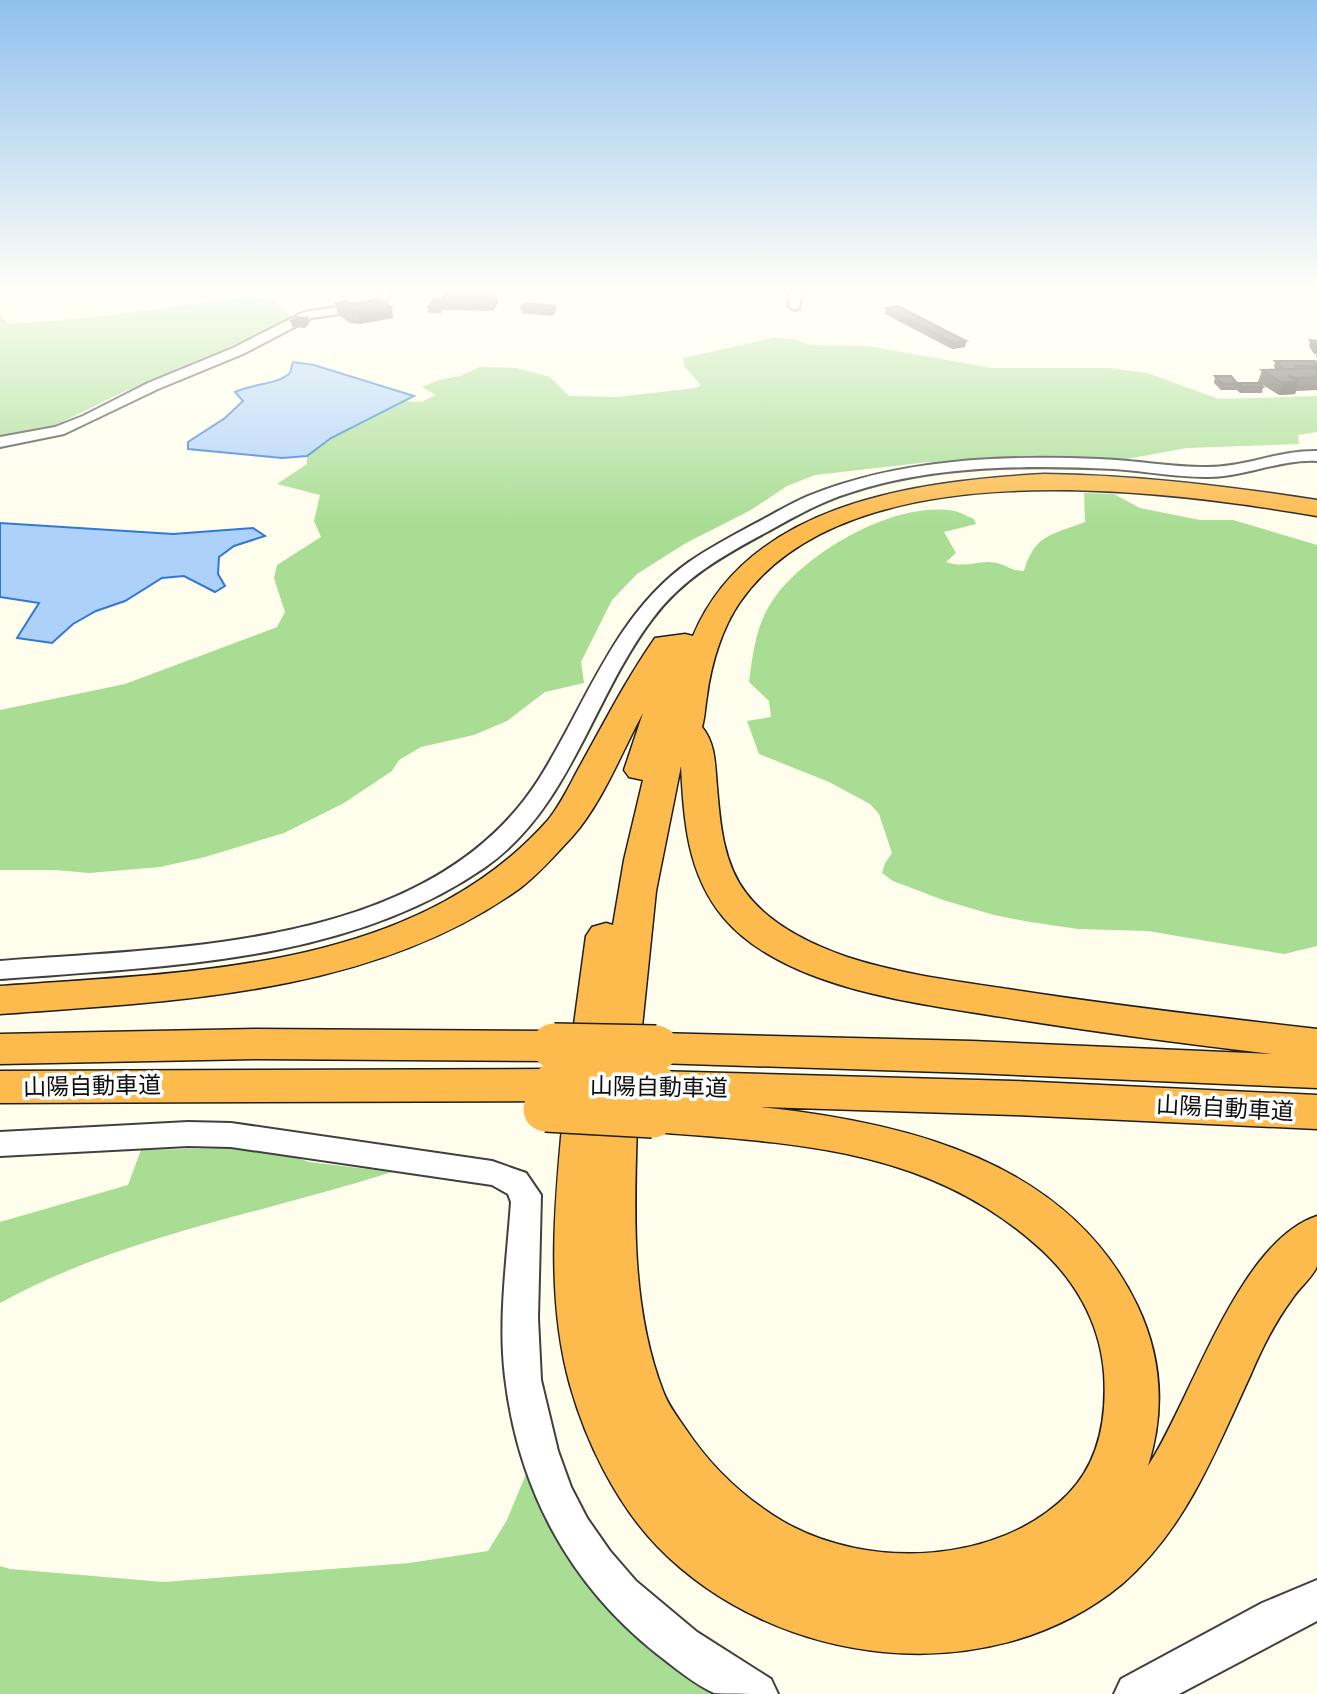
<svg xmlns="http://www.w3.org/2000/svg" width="1317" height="1694" viewBox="0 0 1317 1694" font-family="'Times New Roman','Noto Sans JP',serif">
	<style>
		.forest { fill: #a8dd93 }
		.water { fill: #aed1fa; stroke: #3178d5; stroke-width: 2 }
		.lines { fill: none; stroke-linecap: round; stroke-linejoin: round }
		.minor-casing { stroke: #404040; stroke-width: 4 }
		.highway-casing { stroke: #1e1e1e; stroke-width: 3 }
		.minor { fill: #fff; fill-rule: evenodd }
		.highway { fill: #fdbb4d; fill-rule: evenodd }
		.highway-bridge-casing { stroke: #1e1e1e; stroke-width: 48; stroke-linecap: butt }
		.highway-bridge { stroke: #fdbb4d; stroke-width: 45 }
		.wall { fill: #4a453f }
		.shaded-wall { fill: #3c3833 }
		.building { fill: #565049; stroke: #3c3833; stroke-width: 2 }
		.labels { text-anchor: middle; stroke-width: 7; stroke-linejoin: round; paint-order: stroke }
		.near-street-label { font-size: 23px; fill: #0d0d0d; stroke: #fff }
	</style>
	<rect width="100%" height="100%" fill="#fffeed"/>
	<g class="forest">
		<path d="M249,296L273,300L292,317L212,357L121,393L50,428L0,437V315L9,324C89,320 169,307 249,296Z"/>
		<polygon points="773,338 794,339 809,345 868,346 992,368 1110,368 1147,373 1219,399 1317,396 1317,432 1298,435 1299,444 1302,444 1187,448 1110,462 946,465 929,462 815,475 787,486 751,510 686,543 637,574 612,600 581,662 584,683 545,692 507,721 474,735 421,747 399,760 392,771 344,803 284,833 205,857 160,867 89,873 55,870 0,870 0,710 125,684 277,627 285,612 274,578 277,565 321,537 314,521 320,495 277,484 307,464 307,456 331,438 401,401 421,402 436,395 422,387 439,380 460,376 480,367 517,368 550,377 569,396 617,397 696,388 701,385 684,366 683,358"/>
		<path d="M1084,493L1114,494L1140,508L1200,520H1233L1317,545V946L1284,954L1148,931L1078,929L1030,922L994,915L943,900L893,881L882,873L885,863L892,853L879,814L870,804L829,782L759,754L747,721L771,717L769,701L749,682C753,653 756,624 773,600C805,553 895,500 954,511C960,512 967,516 974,519L976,524L944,532L956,553L946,562C968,569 979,559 997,563C1008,566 1012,571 1024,571C1035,533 1053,535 1085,522Z"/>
		<path d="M229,1148L283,1153L309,1162L392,1172C261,1214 122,1236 0,1303V1222L128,1185L141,1150Z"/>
		<path d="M528,1469C538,1491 546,1515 557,1538C589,1603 660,1658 722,1694H0V1566L10,1569L164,1582L409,1563L488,1551L507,1520Z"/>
	</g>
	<g class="water">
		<path d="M293,362L314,365L414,396L331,438L307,456L282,458L188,449V442L225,418L243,401L235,392C252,384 279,384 290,373Z"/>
		<polygon points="0,523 173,534 253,528 265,536 234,546 219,557 218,574 225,586 215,592 184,576 162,578 125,601 96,611 73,624 52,643 17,638 39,603 0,597"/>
	</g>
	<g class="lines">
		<defs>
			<g id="minor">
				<polygon points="382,290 394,290 380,308 312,318 243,354 158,389 64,434 0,447 0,437 55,427 83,416 148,383 233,348 304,312 372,302"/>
				<polygon points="790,290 802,290 799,309 795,310 789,306"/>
				<path d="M1317,451V461C1278,459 1243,478 1205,477C1174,477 1144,471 1114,469C1027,465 933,465 849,493C820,502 794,517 767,532C724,555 683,578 653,618C592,698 570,809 484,868C344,964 163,966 0,979V961C179,947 431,949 539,779C586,705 614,615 689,562C709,548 732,536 754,524C772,515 789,504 808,496C899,459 1002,455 1099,459C1134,460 1170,467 1205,467C1243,468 1278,450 1317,451Z"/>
				<path d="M188,1122L231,1123L492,1161L526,1173L541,1195L538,1318L541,1380L558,1451L571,1487L587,1518L610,1551L636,1581L697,1632L771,1679L778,1694C762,1694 727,1694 714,1693C694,1684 674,1667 657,1654C569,1584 518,1489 505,1377C498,1319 507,1260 511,1202L508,1194L492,1185L231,1147L188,1146L0,1156V1132Z"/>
				<polygon points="1317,1580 1317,1621 1179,1694 1114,1694 1121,1679 1262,1603"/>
			</g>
			<path id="highway" d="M1044,474C1137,475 1226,486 1317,500V516C1159,489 847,448 740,602C722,628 711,664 707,696C705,707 705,717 702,727C716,744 715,766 717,787C720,823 723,863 746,893C770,925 810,944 847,957C899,974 954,981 1008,989C1110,1005 1214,1017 1317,1029V1088L972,1073L656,1063L640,1057L638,1077L655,1071L1014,1081L1317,1095V1129L1014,1115L760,1107C906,1122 1068,1161 1137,1305C1162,1357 1165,1412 1148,1466C1192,1399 1238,1242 1317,1216C1317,1231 1317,1251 1317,1266C1314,1276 1298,1289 1292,1299C1275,1322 1262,1348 1251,1374C1216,1449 1187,1528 1122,1584C989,1694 775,1668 657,1546C616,1503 586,1442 570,1385C544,1292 556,1190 565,1096L549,1101L0,1103V1071L549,1069L565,1074L567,1078L569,1057L554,1061L255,1059L0,1064V1034L255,1029L554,1031L569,1035L572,1039L586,936L592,927L606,923L613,925L624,860L643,780L629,777L624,770L643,713C621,753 603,802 572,837C556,854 538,875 519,889C370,995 176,1001 0,1014V986C187,972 413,972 548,820C561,804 570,784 580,766C604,723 627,678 655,638L685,634L693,636C749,502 918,481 1044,474ZM681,766C684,821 687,873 723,917C785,991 924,1004 1014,1019C1100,1033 1186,1044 1272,1054L972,1041L656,1033L641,1037L656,891ZM638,1096L639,1099L645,1100L637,1103ZM637,1126L653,1132C792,1143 924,1147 1034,1243C1073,1276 1100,1321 1104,1373C1107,1417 1100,1461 1068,1494C998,1565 868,1570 784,1522C745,1499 710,1466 685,1428C677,1416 668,1405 663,1391C631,1308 634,1214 637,1126Z"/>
		</defs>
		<use href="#minor" class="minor-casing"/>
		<use href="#highway" class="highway-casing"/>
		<use href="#minor" class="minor"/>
		<use href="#highway" class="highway"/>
		<defs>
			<g id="highway-bridge">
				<polyline points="554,1046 656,1048"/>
				<polyline points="555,1085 655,1087"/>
				<polyline points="546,1109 653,1115"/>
			</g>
		</defs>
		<use href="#highway-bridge" class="highway-bridge-casing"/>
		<use href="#highway-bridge" class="highway-bridge"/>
	</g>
	<g class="wall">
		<polygon points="497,291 498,303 493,311 443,310 441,313 428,313 428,307 442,299"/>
		<polygon points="336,303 392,307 393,318 359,324 350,323 337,314"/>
		<polygon points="525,303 556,311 552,316 522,313 521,308"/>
		<polygon points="886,308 966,341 965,347 952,349 885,314"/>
		<polygon points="296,317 309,324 304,328 292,327 291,321"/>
		<polygon points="1310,340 1317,341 1317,358 1316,356 1316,354 1314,354 1309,346"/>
		<polygon points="1275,361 1317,364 1317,390 1296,391 1295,394 1279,395 1258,382 1262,370 1276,369 1274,367"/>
		<polygon points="1215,376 1238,383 1263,387 1262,393 1240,393 1237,390 1221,390 1214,383"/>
	</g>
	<g class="shaded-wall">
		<polygon points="497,291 498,303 493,311 492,299"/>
		<polygon points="556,306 556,311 552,316 552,310"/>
		<polygon points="392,307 393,318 359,324 358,312"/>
		<polygon points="308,318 309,324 304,328 303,322"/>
		<polygon points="966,341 965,347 952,349 953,343"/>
		<polygon points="1298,381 1295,394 1279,395 1282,383"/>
	</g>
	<g class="building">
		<polygon points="447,291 497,291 492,299 442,299"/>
		<polygon points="380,299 392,307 358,312 348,311 336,303 347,301 353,304"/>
		<polygon points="433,299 442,300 443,304 440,307 428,307"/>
		<polygon points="525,303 556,306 552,310 521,308"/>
		<polygon points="898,306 966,341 953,343 886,308"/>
		<polygon points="296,317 308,318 303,322 291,321"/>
		<polygon points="1310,340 1317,341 1317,348 1316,348"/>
		<polygon points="1275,361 1315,361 1317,364 1317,366 1295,366 1297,369 1284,369"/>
		<polygon points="1317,368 1317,377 1297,378 1288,376 1298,381 1282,383 1262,370"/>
		<polygon points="1215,376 1231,376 1238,384 1222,384"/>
		<polygon points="1238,383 1259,383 1263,387 1242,387"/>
	</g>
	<linearGradient id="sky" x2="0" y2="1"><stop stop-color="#91c0ef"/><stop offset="0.55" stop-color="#fffff7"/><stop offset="1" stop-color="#fffff7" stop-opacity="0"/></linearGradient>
	<rect width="1317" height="527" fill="url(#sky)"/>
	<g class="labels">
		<g class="near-street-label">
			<text transform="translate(92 1086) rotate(-1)" y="8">山陽自動車道</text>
			<text transform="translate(659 1087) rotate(1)" y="8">山陽自動車道</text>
			<text transform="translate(1225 1108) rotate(3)" y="8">山陽自動車道</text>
		</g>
	</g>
</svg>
